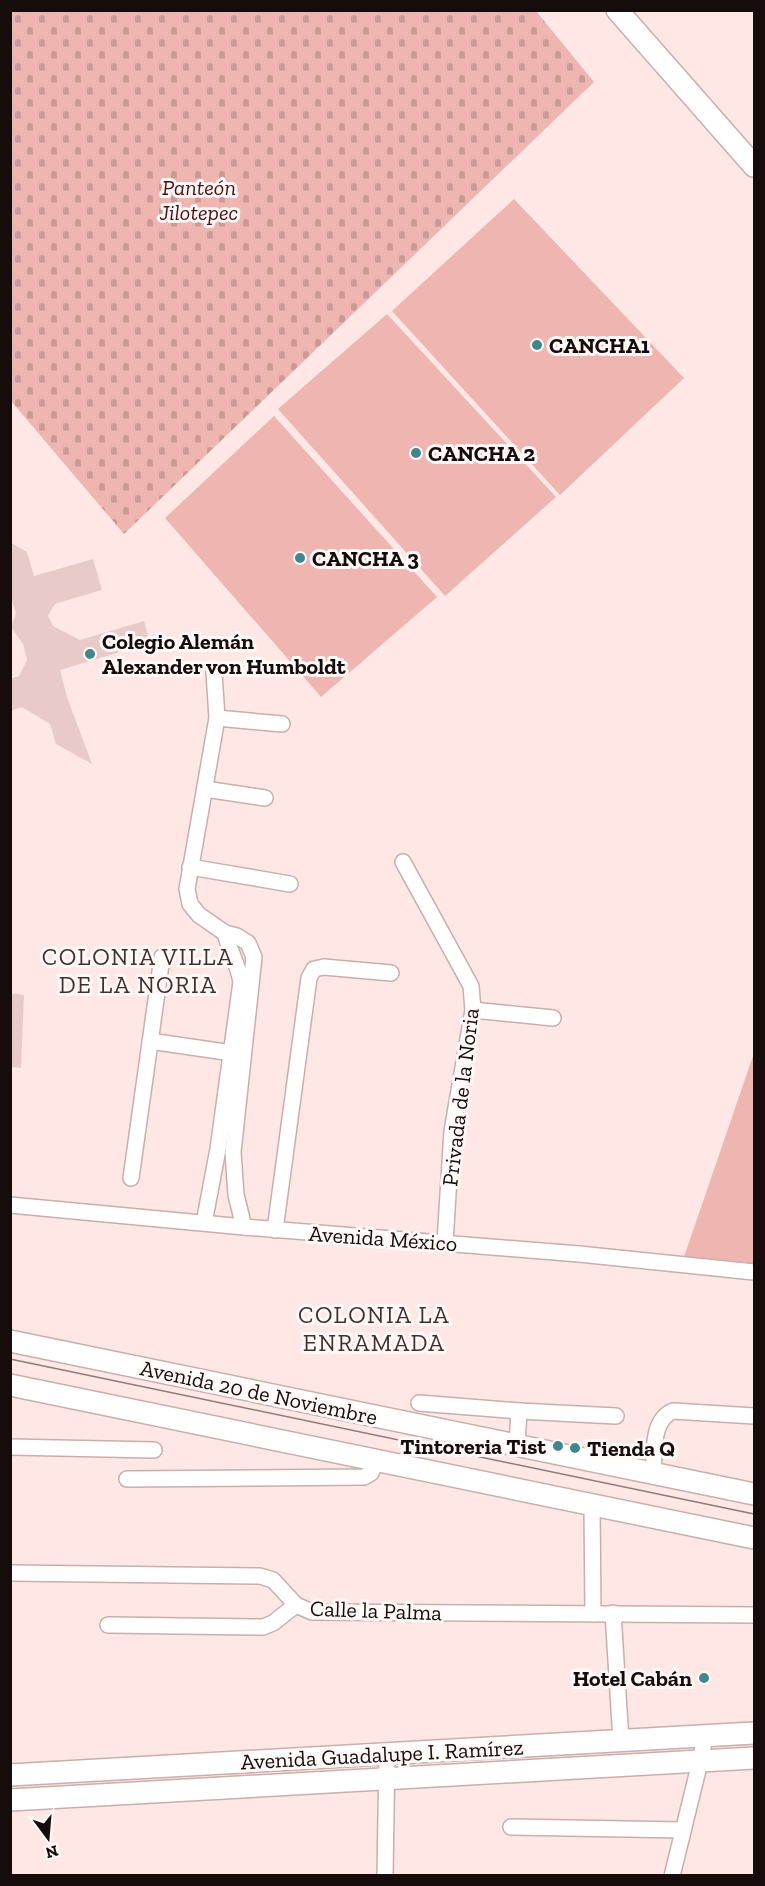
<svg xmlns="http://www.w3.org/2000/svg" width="765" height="1886" viewBox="0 0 765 1886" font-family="'Zilla Slab',serif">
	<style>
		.cemetery { fill: url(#cemetery-stones) }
		.park { fill: #eeb5b1 }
		.building { fill: #e8cbc9 }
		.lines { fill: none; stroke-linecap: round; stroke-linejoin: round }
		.minor-casing { stroke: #c9aeac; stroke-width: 18 }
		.secondary-casing { stroke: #c9aeac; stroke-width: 24 }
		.minor { stroke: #fff; stroke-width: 15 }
		.secondary { stroke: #fff; stroke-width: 21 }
		.tram { stroke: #8b7b7a; stroke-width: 1.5 }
		.poi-dot { fill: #3f868d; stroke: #fff9f8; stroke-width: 2 }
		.labels { text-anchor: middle; stroke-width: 6; stroke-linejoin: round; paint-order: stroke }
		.park-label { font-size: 22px; font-style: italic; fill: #530b10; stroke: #fff9f8 }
		.poi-label { font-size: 22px; font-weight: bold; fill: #150c0b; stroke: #fff9f8; text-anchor: start }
		.street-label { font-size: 22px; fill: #150c0b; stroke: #fff9f8 }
		.neighbourhood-label { font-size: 24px; letter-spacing: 1.5px; fill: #432e2c; stroke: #fff9f8 }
	</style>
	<defs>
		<pattern id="cemetery-stones" width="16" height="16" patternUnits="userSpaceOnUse" patternTransform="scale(1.5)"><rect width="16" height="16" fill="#eeb5b1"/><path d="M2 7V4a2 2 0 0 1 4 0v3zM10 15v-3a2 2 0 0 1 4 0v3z" fill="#cb9a97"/></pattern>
	</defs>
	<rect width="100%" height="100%" fill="#fee7e5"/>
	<polygon class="cemetery" points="10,11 536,11 594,82 124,534 11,401"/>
	<g class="park">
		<polygon points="514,199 684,378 560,495 392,311"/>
		<polygon points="387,314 556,497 445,596 278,409"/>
		<polygon points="274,416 437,597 321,697 165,518"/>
		<polygon points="754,1053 754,1272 684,1257"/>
	</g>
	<g class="building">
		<polygon points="10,542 27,552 34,576 93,559 102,590 55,604 48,616 53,626 80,640 144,621 150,643 60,670 67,697 92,764 56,744 50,724 22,707 10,711 10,679 19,676 27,660 23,644 11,627 16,613 10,595"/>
		<polygon points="10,993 24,995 21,1068 10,1067"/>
	</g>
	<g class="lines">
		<defs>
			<g id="minor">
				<polyline points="214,673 217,718 187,889 190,904 199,915 225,933 237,936 248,943 254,957 233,1152 236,1195 244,1227"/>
				<polyline points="217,718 282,724"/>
				<polyline points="205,789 265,798"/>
				<polyline points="403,862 471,986 473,1010 452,1131 445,1242"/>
				<polyline points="190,867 290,884"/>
				<polyline points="473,1010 553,1018"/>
				<polyline points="150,1041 232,1053"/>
				<polyline points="131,1178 162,957"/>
				<polyline points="10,1205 244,1227 579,1254 754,1272"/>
				<path d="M204,1223L218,1149L241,982C238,964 229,950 225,933"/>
				<polyline points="275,1230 309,978 314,969 324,967 391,973"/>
				<polyline points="419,1403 519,1411"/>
				<polyline points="517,1445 519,1411 616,1416"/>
				<polyline points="10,1447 154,1450"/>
				<path d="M653,1473C655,1452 651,1420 673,1411L754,1416"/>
				<polyline points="127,1479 364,1477 371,1473 376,1461"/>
				<polyline points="592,1505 593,1614"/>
				<polyline points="10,1573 260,1576 273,1580 296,1605 312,1612 754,1615"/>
				<polyline points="613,1613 621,1741"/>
				<polyline points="108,1625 263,1627 273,1623 296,1605"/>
				<polyline points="511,1827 683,1830"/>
				<polyline points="385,1876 387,1753"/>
				<polyline points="672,1876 700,1762 705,1737"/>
			</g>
			<g id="secondary">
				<polyline points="617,10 754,166"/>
				<polyline points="10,1341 754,1494"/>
				<polyline points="10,1385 754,1538"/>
				<polyline points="10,1775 754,1733"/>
				<polyline points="10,1800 754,1758"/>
			</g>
		</defs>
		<use href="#minor" class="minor-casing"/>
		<use href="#secondary" class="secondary-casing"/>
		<use href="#minor" class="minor"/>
		<use href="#secondary" class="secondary"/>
		<polyline class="tram" points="10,1359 754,1514"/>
	</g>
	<g class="poi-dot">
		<circle cx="537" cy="345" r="6"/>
		<circle cx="416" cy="453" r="6"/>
		<circle cx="300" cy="558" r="6"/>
		<circle cx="90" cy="654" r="6"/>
		<circle cx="558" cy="1446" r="6"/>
		<circle cx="575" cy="1448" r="6"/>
		<circle cx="704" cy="1678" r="6"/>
	</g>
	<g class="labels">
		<g class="park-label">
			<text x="199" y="195">Panteón<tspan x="199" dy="25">Jilotepec</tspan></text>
		</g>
		<g class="poi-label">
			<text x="549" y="353">CANCHA1</text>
			<text x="428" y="461">CANCHA 2</text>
			<text x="312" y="566">CANCHA 3</text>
			<text x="102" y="649">Colegio Alemán<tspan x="102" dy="25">Alexander von Humboldt</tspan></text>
			<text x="546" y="1454" text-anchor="end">Tintoreria Tist</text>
			<text x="587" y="1456">Tienda Q</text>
			<text x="692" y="1686" text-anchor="end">Hotel Cabán</text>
		</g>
		<g class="street-label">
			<text transform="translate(460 1097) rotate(-83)" y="8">Privada de la Noria</text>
			<text transform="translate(383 1238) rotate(4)" y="8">Avenida México</text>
			<text transform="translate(259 1392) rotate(12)" y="8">Avenida 20 de Noviembre</text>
			<text transform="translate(376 1610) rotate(2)" y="8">Calle la Palma</text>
			<text transform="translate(382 1754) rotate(-3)" y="8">Avenida Guadalupe I. Ramírez</text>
		</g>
		<g class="neighbourhood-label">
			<text x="138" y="965">COLONIA VILLA<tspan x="138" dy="28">DE LA NORIA</tspan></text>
			<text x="374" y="1323">COLONIA LA<tspan x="374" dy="28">ENRAMADA</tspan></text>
		</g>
	</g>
	<rect width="765" height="1886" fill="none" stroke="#150c0b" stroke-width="24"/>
	<g transform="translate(48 1838) rotate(164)" stroke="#fff9f8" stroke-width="4.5" paint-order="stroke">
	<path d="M0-4.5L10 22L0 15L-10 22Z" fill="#150c0b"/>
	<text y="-9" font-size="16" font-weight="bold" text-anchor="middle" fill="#150c0b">N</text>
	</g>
</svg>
